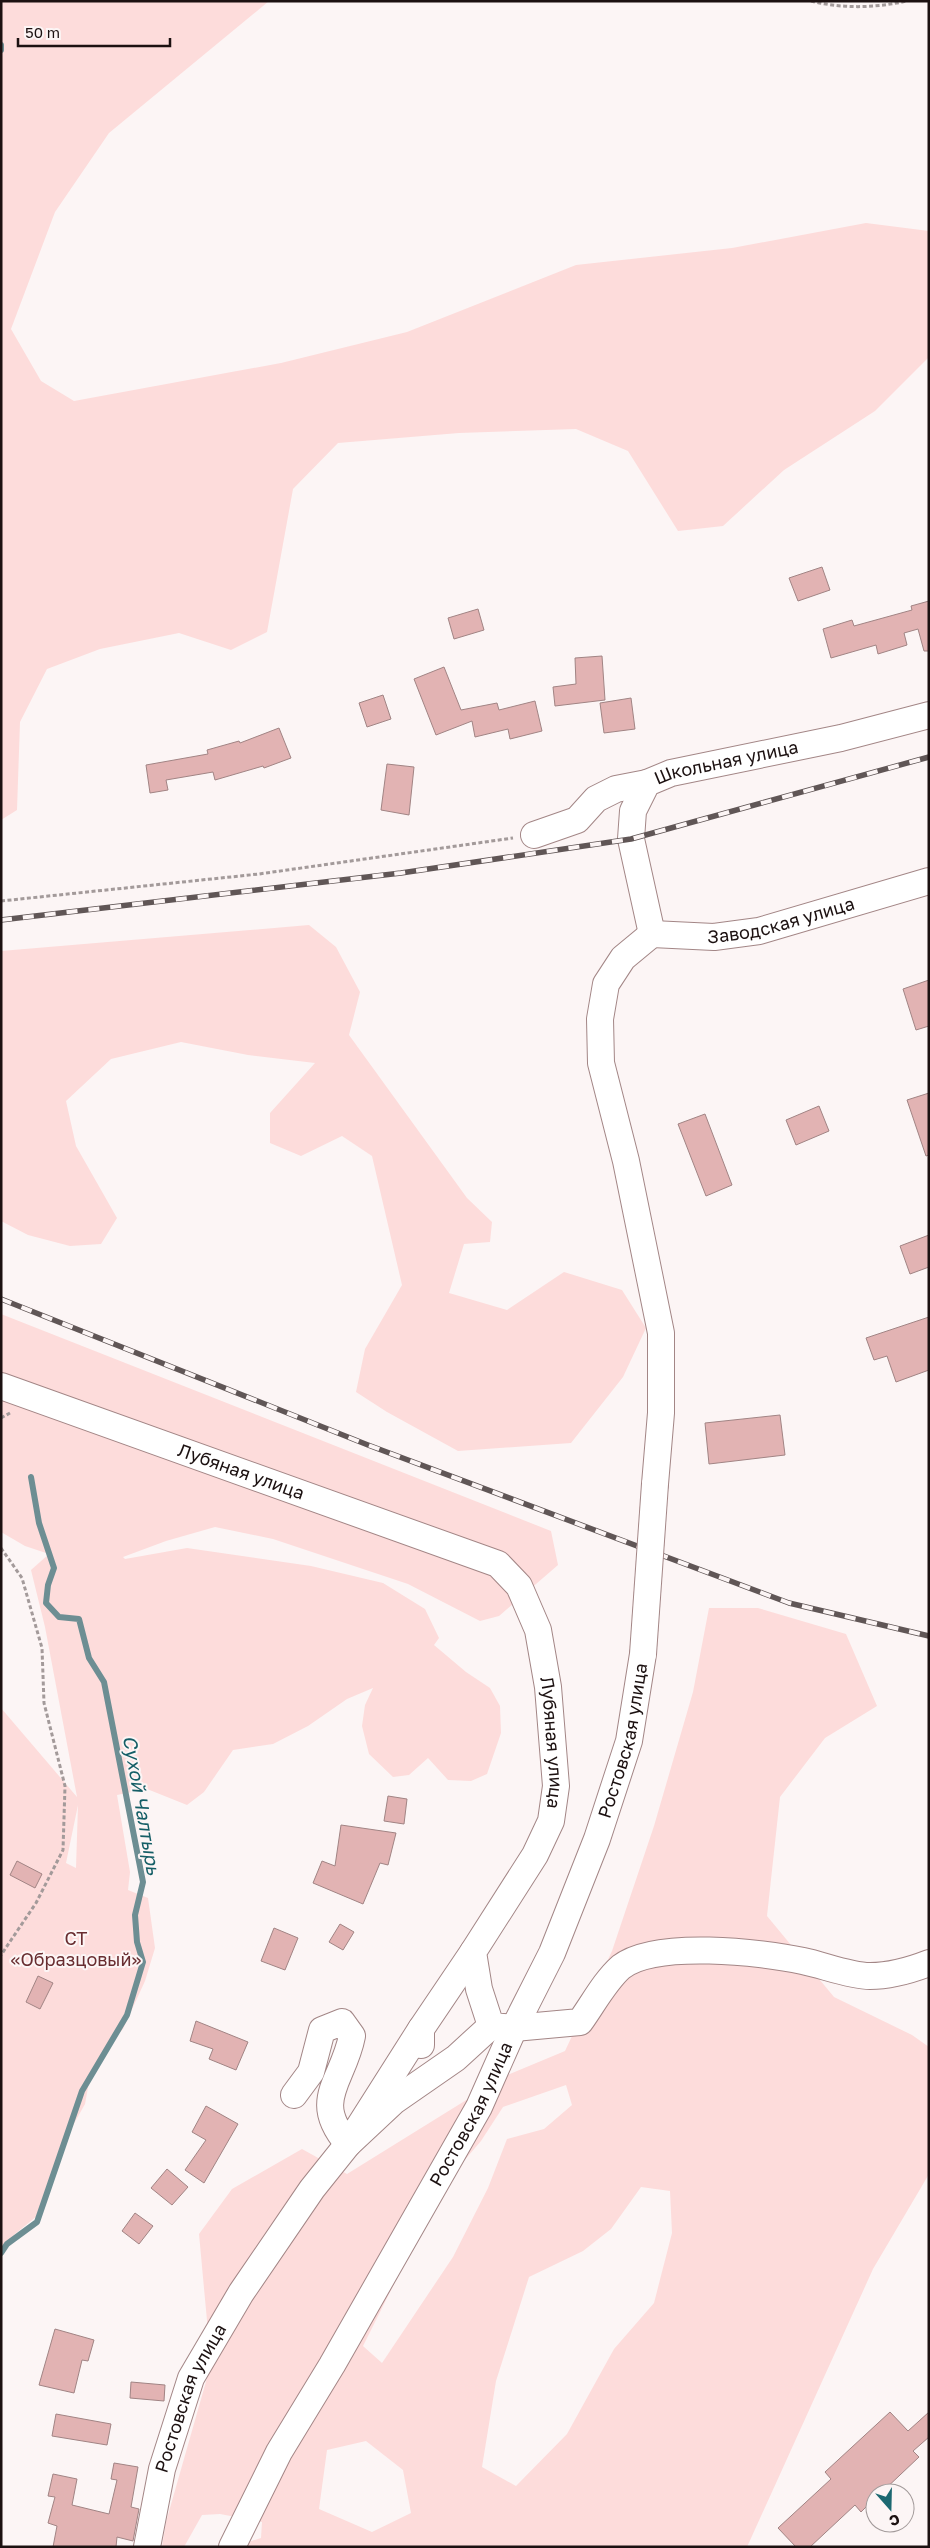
<svg xmlns="http://www.w3.org/2000/svg" width="930" height="2548" viewBox="0 0 930 2548" font-family="'Golos Text',sans-serif">
	<style>
		.green { fill: #fddcdb; fill-rule: evenodd }
		.lines { fill: none; stroke-linecap: round; stroke-linejoin: round }
		.stream { stroke: #6d8e93; stroke-width: 6 }
		.building { fill: #e2b3b3; stroke: #a18484 }
		.minor-casing { stroke: #a38686; stroke-width: 28 }
		.path { stroke: #a39a9a; stroke-width: 3; stroke-dasharray: 4 2.5; stroke-linecap: butt }
		.minor { stroke: #fff; stroke-width: 26 }
		.rail-casing { stroke: #605656; stroke-width: 5.5 }
		.rail { stroke: #fcf5f5; stroke-width: 4; stroke-dasharray: 11; stroke-linecap: butt }
		.minor-bridge-casing { stroke: #a38686; stroke-width: 28; stroke-linecap: butt }
		.minor-bridge { stroke: #fff; stroke-width: 26 }
		.labels { text-anchor: middle; stroke-width: 4; stroke-linejoin: round; paint-order: stroke }
		.street-label { font-size: 18px; fill: #1c1111; stroke: #fcf5f5 }
		.park-label { font-size: 18px; fill: #682d30; stroke: #fcf5f5 }
		.water-label { font-size: 19px; font-style: italic; fill: #155e66; stroke: #fcf5f5 }
	</style>
	<rect width="100%" height="100%" fill="#fcf5f5"/>
	<g class="green">
		<polygon points="1,1 269,1 109,133 55,212 11,329 41,381 74,401 281,363 407,332 576,265 732,248 866,223 929,231 929,357 875,411 784,470 723,526 678,531 628,451 576,429 459,433 338,443 293,489 267,632 231,650 179,633 100,649 47,669 20,722 17,810 1,820"/>
		<polygon points="309,925 336,947 360,992 349,1035 467,1198 492,1222 490,1242 464,1244 449,1293 507,1310 564,1272 622,1290 646,1328 623,1377 571,1443 458,1451 387,1412 356,1392 365,1349 402,1285 372,1156 342,1136 301,1156 270,1143 270,1113 315,1063 248,1055 181,1042 111,1059 66,1101 76,1146 117,1218 101,1244 70,1246 28,1235 1,1221 1,951"/>
		<path d="M1,1314L551,1531L558,1565L499,1616L480,1621L408,1584L273,1539L215,1527L166,1541L123,1557L125,1559L187,1548L311,1566L383,1583L425,1609L439,1638L434,1645L466,1672L490,1688L500,1706L501,1733L487,1774L471,1781L448,1780L428,1758L409,1775L393,1777L369,1754L362,1726L365,1705L373,1688L347,1699L308,1726L273,1744L233,1750L204,1792L187,1805L147,1789L117,1795L130,1872L128,1890L148,1898L155,1948L145,1981L123,2029L113,2039L89,2082L85,2104L67,2136L57,2172L37,2216L15,2234L1,2253V1708L77,1797L45,1627L31,1570L49,1554L25,1546L1,1532ZM78,1805L76,1868L66,1863Z"/>
		<path d="M709,1608H758L846,1634L877,1706L825,1738L780,1797L767,1916L834,1997L912,2035L929,2047V2174L873,2269L747,2547H232L261,2538L262,2522L220,2514L202,2515L184,2547H162L166,2522L211,2364L199,2234L232,2189L302,2149L347,2174L505,2076L565,2051L612,1951L654,1826L693,1692ZM566,2085L572,2105L544,2129L507,2139L488,2188L453,2257L382,2363L363,2346L444,2184L481,2141L503,2107ZM641,2187L670,2191L672,2233L654,2303L614,2349L567,2434L516,2486L482,2467L496,2381L529,2277L583,2251L611,2229ZM366,2441L403,2470L411,2513L372,2532L319,2509L327,2450Z"/>
	</g>
	<g class="lines">
		<g class="stream">
			<polyline points="1,45 1,50"/>
			<polyline points="1,2253 7,2244 37,2222 82,2091 127,2015 143,1962 137,1942 135,1915 143,1882 104,1682 89,1658 79,1619 59,1617 46,1603 48,1585 54,1568 39,1523 31,1477"/>
		</g>
	</g>
	<g class="building">
		<polygon points="822,567 830,590 798,601 789,578"/>
		<polygon points="929,601 929,651 924,651 918,629 904,633 907,645 878,654 876,645 831,658 823,629 852,620 854,626 912,610 911,606"/>
		<polygon points="478,609 484,630 454,639 448,618"/>
		<polygon points="602,656 605,700 555,706 553,687 576,684 575,658"/>
		<polygon points="444,667 461,710 497,703 499,710 535,701 542,731 510,739 508,729 475,737 472,721 436,735 414,679"/>
		<polygon points="383,695 391,719 367,727 359,703"/>
		<polygon points="631,698 635,729 604,733 600,703"/>
		<polygon points="279,728 291,758 264,768 263,766 215,780 213,772 166,780 168,790 150,793 146,765 208,754 207,750 239,741 240,743"/>
		<polygon points="387,764 414,767 409,815 381,810"/>
		<polygon points="929,980 929,1026 916,1030 903,989"/>
		<polygon points="929,1093 929,1155 926,1156 907,1100"/>
		<polygon points="819,1106 829,1131 796,1145 786,1120"/>
		<polygon points="705,1114 732,1185 706,1196 678,1124"/>
		<polygon points="929,1235 929,1267 910,1274 900,1246"/>
		<polygon points="929,1317 929,1370 896,1382 887,1356 874,1360 866,1338"/>
		<polygon points="780,1415 785,1455 709,1464 705,1423"/>
		<polygon points="388,1796 407,1799 404,1824 384,1821"/>
		<polygon points="341,1825 396,1833 388,1865 380,1863 363,1904 313,1883 322,1861 335,1866"/>
		<polygon points="17,1861 42,1874 35,1888 10,1875"/>
		<polygon points="340,1924 354,1932 343,1950 329,1942"/>
		<polygon points="274,1928 298,1938 285,1970 261,1961"/>
		<polygon points="38,1976 53,1983 40,2009 26,2002"/>
		<polygon points="196,2021 248,2042 236,2070 209,2059 213,2049 190,2041"/>
		<polygon points="206,2106 238,2124 204,2183 185,2170 206,2140 192,2132"/>
		<polygon points="167,2169 188,2187 172,2205 151,2188"/>
		<polygon points="135,2213 153,2226 139,2244 122,2231"/>
		<polygon points="55,2329 94,2340 88,2361 82,2360 74,2393 39,2385"/>
		<polygon points="131,2382 165,2385 164,2401 130,2398"/>
		<polygon points="890,2412 908,2431 929,2412 929,2437 913,2451 919,2457 881,2493 875,2493 875,2498 861,2512 855,2505 810,2547 796,2547 778,2528 831,2479 825,2472"/>
		<polygon points="56,2414 111,2424 107,2445 52,2436"/>
		<polygon points="114,2463 138,2467 131,2507 139,2509 133,2541 117,2537 116,2547 53,2547 57,2526 48,2523 55,2497 48,2496 53,2474 77,2479 72,2505 109,2514 117,2480 111,2479"/>
	</g>
	<g class="lines">
		<defs>
			<g id="minor">
				<polyline points="534,835 577,820 596,799 616,789 647,783"/>
				<polyline points="652,934 623,958 606,984 600,1019 601,1063 626,1161 661,1333 661,1413 655,1484"/>
				<path id="s1" d="M652,934L631,839L633,811L647,783L671,773L841,738L929,715"/>
				<path id="s2" d="M652,934L714,937L759,931L929,881"/>
				<path id="s3" d="M1,1386L498,1564L519,1586L538,1630L548,1687L556,1786L551,1821L535,1855L473,1952L479,1989L491,2026L514,2028L580,2022C593,2004 605,1981 621,1967C655,1940 762,1952 803,1961C823,1965 850,1976 870,1976C889,1976 911,1970 929,1963"/>
				<polyline points="421,2045 421,2029 473,1952"/>
				<path d="M294,2095L311,2072L322,2030L342,2022L352,2036C343,2082 310,2100 348,2144L421,2029"/>
				<path id="s4" d="M147,2547L162,2469L191,2378L241,2293L312,2189L348,2144L394,2101L456,2058L491,2026"/>
				<path id="s5" d="M232,2547L279,2452L332,2365L479,2107L514,2028L552,1953L597,1839L629,1741L643,1654"/>
			</g>
		</defs>
		<use href="#minor" class="minor-casing"/>
		<g class="path">
			<path d="M811,1C844,9 875,8 907,1"/>
			<polyline points="1,901 259,874 513,838"/>
			<polyline points="1,1418 10,1413"/>
			<polyline points="1,1548 22,1578 42,1648 44,1703 65,1786 63,1850 36,1903 1,1955"/>
		</g>
		<use href="#minor" class="minor"/>
		<defs>
			<g id="rail">
				<polyline points="1,920 401,873 631,839 929,757"/>
				<polyline points="1,1299 368,1445 789,1603 929,1636"/>
			</g>
		</defs>
		<use href="#rail" class="rail-casing"/>
		<use href="#rail" class="rail"/>
		<defs>
			<polyline id="minor-bridge" points="643,1654 655,1484"/>
		</defs>
		<use href="#minor-bridge" class="minor-bridge-casing"/>
		<use href="#minor-bridge" class="minor-bridge"/>
	</g>
	<g class="labels">
		<g class="street-label">
			<text dy="6" stroke="none"><textPath href="#s1" startOffset="239">Школьная улица</textPath></text>
			<text dy="6" stroke="none"><textPath href="#s2" startOffset="131">Заводская улица</textPath></text>
			<text dy="6" stroke="none"><textPath href="#s3" startOffset="255">Лубяная улица</textPath></text>
			<text dy="6" stroke="none"><textPath href="#s5" startOffset="900">Ростовская улица</textPath></text>
			<text dy="6" stroke="none"><textPath href="#s3" startOffset="720">Лубяная улица</textPath></text>
			<text dy="6" stroke="none"><textPath href="#s5" startOffset="495">Ростовская улица</textPath></text>
			<text dy="6" stroke="none"><textPath href="#s4" startOffset="156">Ростовская улица</textPath></text>
		</g>
		<g class="park-label">
			<text x="76" y="1945">СТ<tspan x="76" dy="21">«Образцовый»</tspan></text>
		</g>
		<g class="water-label">
			<text transform="translate(142 1805) rotate(80)" y="7">Сухой Чалтырь</text>
		</g>
	</g>
	<rect width="930" height="2548" fill="none" stroke="#1c1111" stroke-width="5"/>
	<g transform="translate(890 2508) rotate(160)"><circle r="24" fill="#fcf5f5" stroke="#a29a9a"/>
	<path d="M0-4L9 19L0 12L-9 19Z" fill="#1c6871"/>
	<text y="-8" font-size="14" font-weight="bold" text-anchor="middle" fill="#1c1111">С</text>
	</g>
	<path d="M18 38v8h152v-8" fill="none" stroke="#1c1111" stroke-width="2.5"/>
	<text x="25" y="38" font-size="15" fill="#1c1111" stroke="#fcf5f5" stroke-width="4" paint-order="stroke">50 m</text>
</svg>
